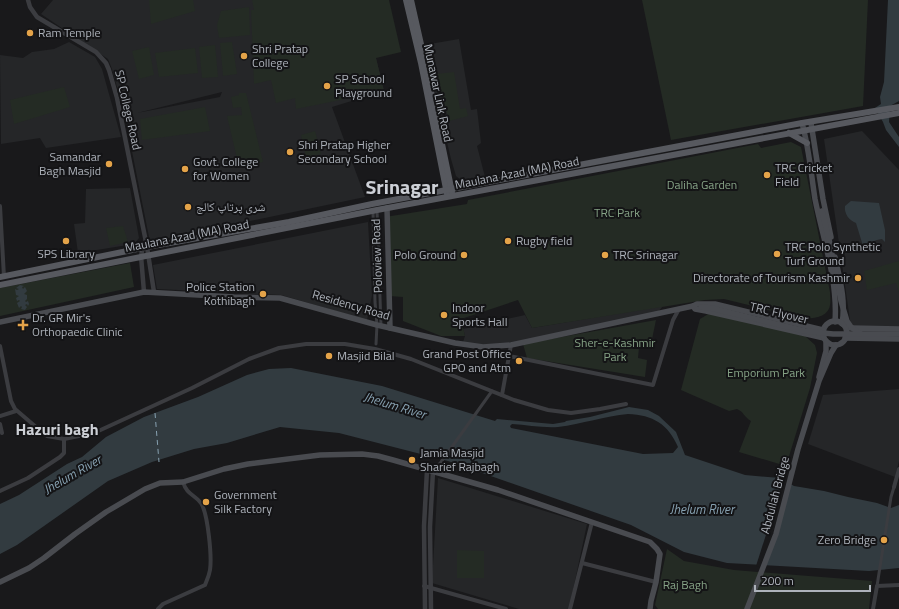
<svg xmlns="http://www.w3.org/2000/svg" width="899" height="609" viewBox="0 0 899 609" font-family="'Titillium Web','Noto Naskh Arabic',sans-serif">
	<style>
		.built { fill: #252628; fill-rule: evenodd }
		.green { fill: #242b24 }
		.water { fill: #323b40; fill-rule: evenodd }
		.pier { fill: #19191b }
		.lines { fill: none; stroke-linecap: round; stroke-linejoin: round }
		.ferry { stroke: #87a1b1; stroke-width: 1; stroke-dasharray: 5 4; stroke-linecap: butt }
		.pedestrian { stroke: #3b3c40; stroke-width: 3 }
		.minor { stroke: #3b3c40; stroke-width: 4 }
		.tertiary { stroke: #3b3c40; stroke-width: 4.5 }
		.secondary { stroke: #494b50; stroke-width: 5.5 }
		.primary { stroke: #57595f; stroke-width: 6 }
		.secondary-bridge { stroke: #494b50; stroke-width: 5.5 }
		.poi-dot { fill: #e4a349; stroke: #141416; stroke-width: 1.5 }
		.labels { text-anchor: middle; stroke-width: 4; stroke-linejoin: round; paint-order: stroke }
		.poi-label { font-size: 12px; fill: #adb2ba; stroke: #141416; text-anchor: start }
		.street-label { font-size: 12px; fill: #adb2ba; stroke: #141416 }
		.park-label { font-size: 12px; fill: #86a386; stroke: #141416 }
		.water-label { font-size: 13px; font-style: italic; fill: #87a1b1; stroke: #141416 }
		.district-label { font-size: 16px; font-weight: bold; fill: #cdd0d6; stroke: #141416 }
		.town-label { font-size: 20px; font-weight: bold; fill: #cdd0d6; stroke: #141416 }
	</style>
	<rect width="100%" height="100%" fill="#19191b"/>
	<g class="built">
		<path d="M53,0H389L376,58L384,91L332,107L365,197L150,242L125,116L112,69L108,59L41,14ZM222,92L220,97L137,113Z"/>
		<polygon points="459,39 471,110 477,109 481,143 477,146 485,177 461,180 456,176 451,159 424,45"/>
		<polygon points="69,42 95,57 102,69 121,137 46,148 40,138 1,144 0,55 23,58 32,52 54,49"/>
		<polygon points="862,131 899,170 899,331 859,333 851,327 824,139"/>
		<polygon points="130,188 139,238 134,244 78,253 74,224 85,223 86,189"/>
		<polygon points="368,222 372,295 367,320 281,295 157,289 153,265"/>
		<polygon points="663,306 658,312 511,343 484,345 463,342 465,336 463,329 525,315 532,328"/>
		<polygon points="899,389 899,461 895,477 808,444 823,395"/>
		<polygon points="438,478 587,524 569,609 519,609 432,583"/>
	</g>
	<g class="green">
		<polygon points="149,0 193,0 195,11 151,24"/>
		<polygon points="252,0 389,0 401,52 376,58 384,91 296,109 295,98 276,103 271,80 254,84 251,10 254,10"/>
		<polygon points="642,0 868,0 863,106 671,140"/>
		<polygon points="249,7 250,35 219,38 217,25 221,11"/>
		<polygon points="232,42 237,74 223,76 220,43"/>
		<polygon points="215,45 218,77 202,78 199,47"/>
		<polygon points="149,47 154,75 139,79 132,51"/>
		<polygon points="195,48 198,73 159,77 155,53"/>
		<polygon points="454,72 460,109 466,108 468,116 449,121 436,74"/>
		<polygon points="64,87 70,107 14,124 10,100"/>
		<polygon points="239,93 246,93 263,162 239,167 227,116 242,115 241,107 233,108 231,97 239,95"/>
		<polygon points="205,107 210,131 142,140 140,119"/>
		<polygon points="315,131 321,154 306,157 301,135"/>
		<path d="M791,142L801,147L830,292C830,296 831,301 830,305C828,318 812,319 801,318L724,299L705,300L532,328L518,300L461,319L465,336H441L403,321V297L389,296L385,217L467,204L468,200L758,144L761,148Z"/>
		<polygon points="123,226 128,242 110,246 106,228"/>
		<path d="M899,261V292L896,283L867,290L864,271C876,268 887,264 899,261Z"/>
		<polygon points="130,263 134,287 0,316 0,288"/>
		<path d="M710,313L805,336L815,345L817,353L810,388L786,466L739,452L751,421C744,417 744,412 737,409L729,411L681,390L700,319Z"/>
		<polygon points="656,320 650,349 639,347 638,358 647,360 645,377 527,358 523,344"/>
		<polygon points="667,549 684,561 734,570 872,581 869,609 658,609 655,605"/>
		<polygon points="457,550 484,551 484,578 457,578"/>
	</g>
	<g class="water">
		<polygon points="888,0 899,0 899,101 890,106 889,122 899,137 899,147 886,130 883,122 875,108 881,104 880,97 884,82 885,62"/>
		<path d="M851,201L879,203L885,230V242L882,239C874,240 871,242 868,249L860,251L863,246L856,223C849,220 844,214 845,206Z"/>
		<polygon points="20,285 24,286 22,287 23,289 25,287 27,291 24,294 27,295 27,299 25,301 26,302 28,301 29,304 28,306 27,304 25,305 27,307 25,310 21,309 22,307 21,306 19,308 17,303 20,301 19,300 17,301 16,298 19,296 16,295 15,289 17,290 19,289 16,288"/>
		<path d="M291,368L382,386L495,421L497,419L553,424L565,422L566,421L590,417L629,407L648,410L659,416L676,432L685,455L745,475L780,478L794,486L824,491L848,497L877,503L891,508L899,505V568L869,571L727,563L684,552L631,525L448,461L339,433L280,427L227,443L194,449L152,462L108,481L17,545L0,554V504L19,495L67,464L82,457L106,437L144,417L198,397L247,375L269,369ZM628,414C653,415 668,424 678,447L673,453L643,454L511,428L510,426L512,424C527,425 543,428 558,427C582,424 605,416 628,414Z"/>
	</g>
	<polygon class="pier" points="784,478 791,482 764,567 756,566"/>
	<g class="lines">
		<polyline class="ferry" points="155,413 159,462"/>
		<g class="pedestrian">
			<polyline points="377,210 381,326"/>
			<polyline points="373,211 375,302 377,325 376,344"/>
			<polyline points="433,471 441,462 492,391"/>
			<polyline points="877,586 891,497 894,487"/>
		</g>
		<g class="minor">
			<polyline points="0,206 4,277"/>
			<polyline points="511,345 509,356 653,385 673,320 679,309"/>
			<polyline points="0,346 11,401 15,409 43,433 47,436 64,439 94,433 192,388 249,359 279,348 306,344 345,344 375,349 411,359 514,400 548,410 571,413 600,409 626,404"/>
			<polyline points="502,395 509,356"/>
			<polyline points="0,416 16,411"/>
			<polyline points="0,424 2,433"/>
			<polyline points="894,487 899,469"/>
			<polyline points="0,491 28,478 60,457 64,453 64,439"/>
			<polyline points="582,563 656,582"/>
			<polyline points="424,586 506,609"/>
			<path d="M158,609L163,604L205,585C207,580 209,576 210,570C212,557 208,514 201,503C194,494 187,495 183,482"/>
			<polyline points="570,609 592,522"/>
			<polyline points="873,609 877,586 899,585"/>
		</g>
		<g class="tertiary">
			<polyline points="28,0 30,7 37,17 96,52 106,63 109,70 117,98 147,247 154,292"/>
			<polyline points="143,246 141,256 144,292"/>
			<polyline points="425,609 424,526 427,470"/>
			<polyline points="431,609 430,527 433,471"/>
		</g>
		<g class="secondary">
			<path d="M802,123C809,148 811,173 815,199C823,239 838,280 835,322"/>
			<polyline points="811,123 823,199 831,237"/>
			<polyline points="387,208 390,328"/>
			<path d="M835,257C840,280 846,301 842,324"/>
			<polyline points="693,306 695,309 706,311 824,338"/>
			<circle cx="835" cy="333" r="12"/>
			<polyline points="0,322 144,292 234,297 280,298 377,325 455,343 483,347 511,345 693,306 697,304 715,304 823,330"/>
			<polyline points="851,328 899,329"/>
			<polyline points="845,338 899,339"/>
			<polyline points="819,377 826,351 826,341"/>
			<polyline points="0,582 29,568 44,558 75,534 106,512 145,489 160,483 183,482 224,469 248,464 320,455 362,454 378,456 393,460 498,490 650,542 657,549 660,554 656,582 651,601 650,609"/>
			<polyline points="747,609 776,534 798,449 819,381 831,353 836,345"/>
		</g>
		<g class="primary">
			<polyline points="406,0 421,63 447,194"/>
			<polyline points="411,0 425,62 452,192"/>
			<polyline points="789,133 807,143"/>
			<polyline points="0,277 147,247 289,222 372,204 802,123 899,107"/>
			<polyline points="0,285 377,210 899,113"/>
		</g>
		<g class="secondary-bridge">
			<polyline points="822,211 830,244 841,301 847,321 851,327 861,334"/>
			<polyline points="701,307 711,308 805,331 833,334 899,334"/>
		</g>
	</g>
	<g class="poi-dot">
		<circle cx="30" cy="33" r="4"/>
		<circle cx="244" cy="56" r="4"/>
		<circle cx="327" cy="86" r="4"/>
		<circle cx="290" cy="152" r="4"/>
		<circle cx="109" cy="164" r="4"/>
		<circle cx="185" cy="169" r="4"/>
		<circle cx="767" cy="175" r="4"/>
		<circle cx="188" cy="207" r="4"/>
		<circle cx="66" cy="241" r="4"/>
		<circle cx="508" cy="241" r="4"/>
		<circle cx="777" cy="254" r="4"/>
		<circle cx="464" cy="255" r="4"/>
		<circle cx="605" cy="255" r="4"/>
		<circle cx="858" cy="278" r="4"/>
		<circle cx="263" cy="294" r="4"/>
		<circle cx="444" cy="315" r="4"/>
		<path d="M21 319h4v4h4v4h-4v4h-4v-4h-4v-4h4z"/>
		<circle cx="329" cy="356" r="4"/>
		<circle cx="519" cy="361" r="4"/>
		<circle cx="412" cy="460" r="4"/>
		<circle cx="206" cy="502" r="4"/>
		<circle cx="884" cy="540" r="4"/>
	</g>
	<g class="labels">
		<g class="poi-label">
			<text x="38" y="37">Ram Temple</text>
			<text x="252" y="53">Shri Pratap<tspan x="252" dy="14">College</tspan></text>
			<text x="335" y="83">SP School<tspan x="335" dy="14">Playground</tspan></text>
			<text x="298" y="149">Shri Pratap Higher<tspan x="298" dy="14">Secondary School</tspan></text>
			<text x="101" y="161" text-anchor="end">Samandar<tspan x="101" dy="14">Bagh Masjid</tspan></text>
			<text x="193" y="166">Govt. College<tspan x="193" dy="14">for Women</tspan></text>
			<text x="775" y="172">TRC Cricket<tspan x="775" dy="14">Field</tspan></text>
			<text x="196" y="211">شری پرتاپ کالج</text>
			<text x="516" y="245">Rugby field</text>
			<text x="785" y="251">TRC Polo Synthetic<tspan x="785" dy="14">Turf Ground</tspan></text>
			<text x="66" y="258" text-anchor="middle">SPS Library</text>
			<text x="456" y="259" text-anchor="end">Polo Ground</text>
			<text x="613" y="259">TRC Srinagar</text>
			<text x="850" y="282" text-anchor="end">Directorate of Tourism Kashmir</text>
			<text x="255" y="291" text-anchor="end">Police Station<tspan x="255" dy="14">Kothibagh</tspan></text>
			<text x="452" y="312">Indoor<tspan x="452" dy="14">Sports Hall</tspan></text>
			<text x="32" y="322">Dr. GR Mir's<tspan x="32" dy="14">Orthopaedic Clinic</tspan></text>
			<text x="511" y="358" text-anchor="end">Grand Post Office<tspan x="511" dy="14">GPO and Atm</tspan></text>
			<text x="337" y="360">Masjid Bilal</text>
			<text x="420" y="457">Jamia Masjid<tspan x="420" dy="14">Sharief Rajbagh</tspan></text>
			<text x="214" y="499">Government<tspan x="214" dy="14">Silk Factory</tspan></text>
			<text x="876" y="544" text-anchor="end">Zero Bridge</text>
		</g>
		<g class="street-label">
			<text transform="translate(438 93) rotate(78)" y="4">Munawar Link Road</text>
			<text transform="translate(128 110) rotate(77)" y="4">SP College Road</text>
			<text transform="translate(517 173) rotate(-11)" y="4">Maulana Azad (MA) Road</text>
			<text transform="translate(187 236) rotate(-11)" y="4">Maulana Azad (MA) Road</text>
			<text transform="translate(377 256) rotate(-92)" y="4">Poloview Road</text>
			<text transform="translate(351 305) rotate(16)" y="4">Residency Road</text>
			<text transform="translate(779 313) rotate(13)" y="4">TRC Flyover</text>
			<text transform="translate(775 495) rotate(-75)" y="4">Abdullah Bridge</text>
		</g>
		<g class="park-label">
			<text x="702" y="189">Daliha Garden</text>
			<text x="617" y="217">TRC Park</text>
			<text x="615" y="347">Sher-e-Kashmir<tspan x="615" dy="14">Park</tspan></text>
			<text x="766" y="377">Emporium Park</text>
			<text x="685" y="589">Raj Bagh</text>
		</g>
		<g class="water-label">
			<text transform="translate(395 405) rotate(17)" y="5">Jhelum River</text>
			<text transform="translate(72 474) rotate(-30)" y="5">Jhelum River</text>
			<text x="702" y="514">Jhelum River</text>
		</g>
		<g class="district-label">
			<text x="57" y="435">Hazuri bagh</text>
		</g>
		<g class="town-label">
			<text x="402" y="194">Srinagar</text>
		</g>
	</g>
	<path d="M755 585v6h115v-6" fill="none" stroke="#adb2ba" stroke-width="2"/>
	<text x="761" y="585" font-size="12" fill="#adb2ba" stroke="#141416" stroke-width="3" paint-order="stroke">200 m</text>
</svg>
